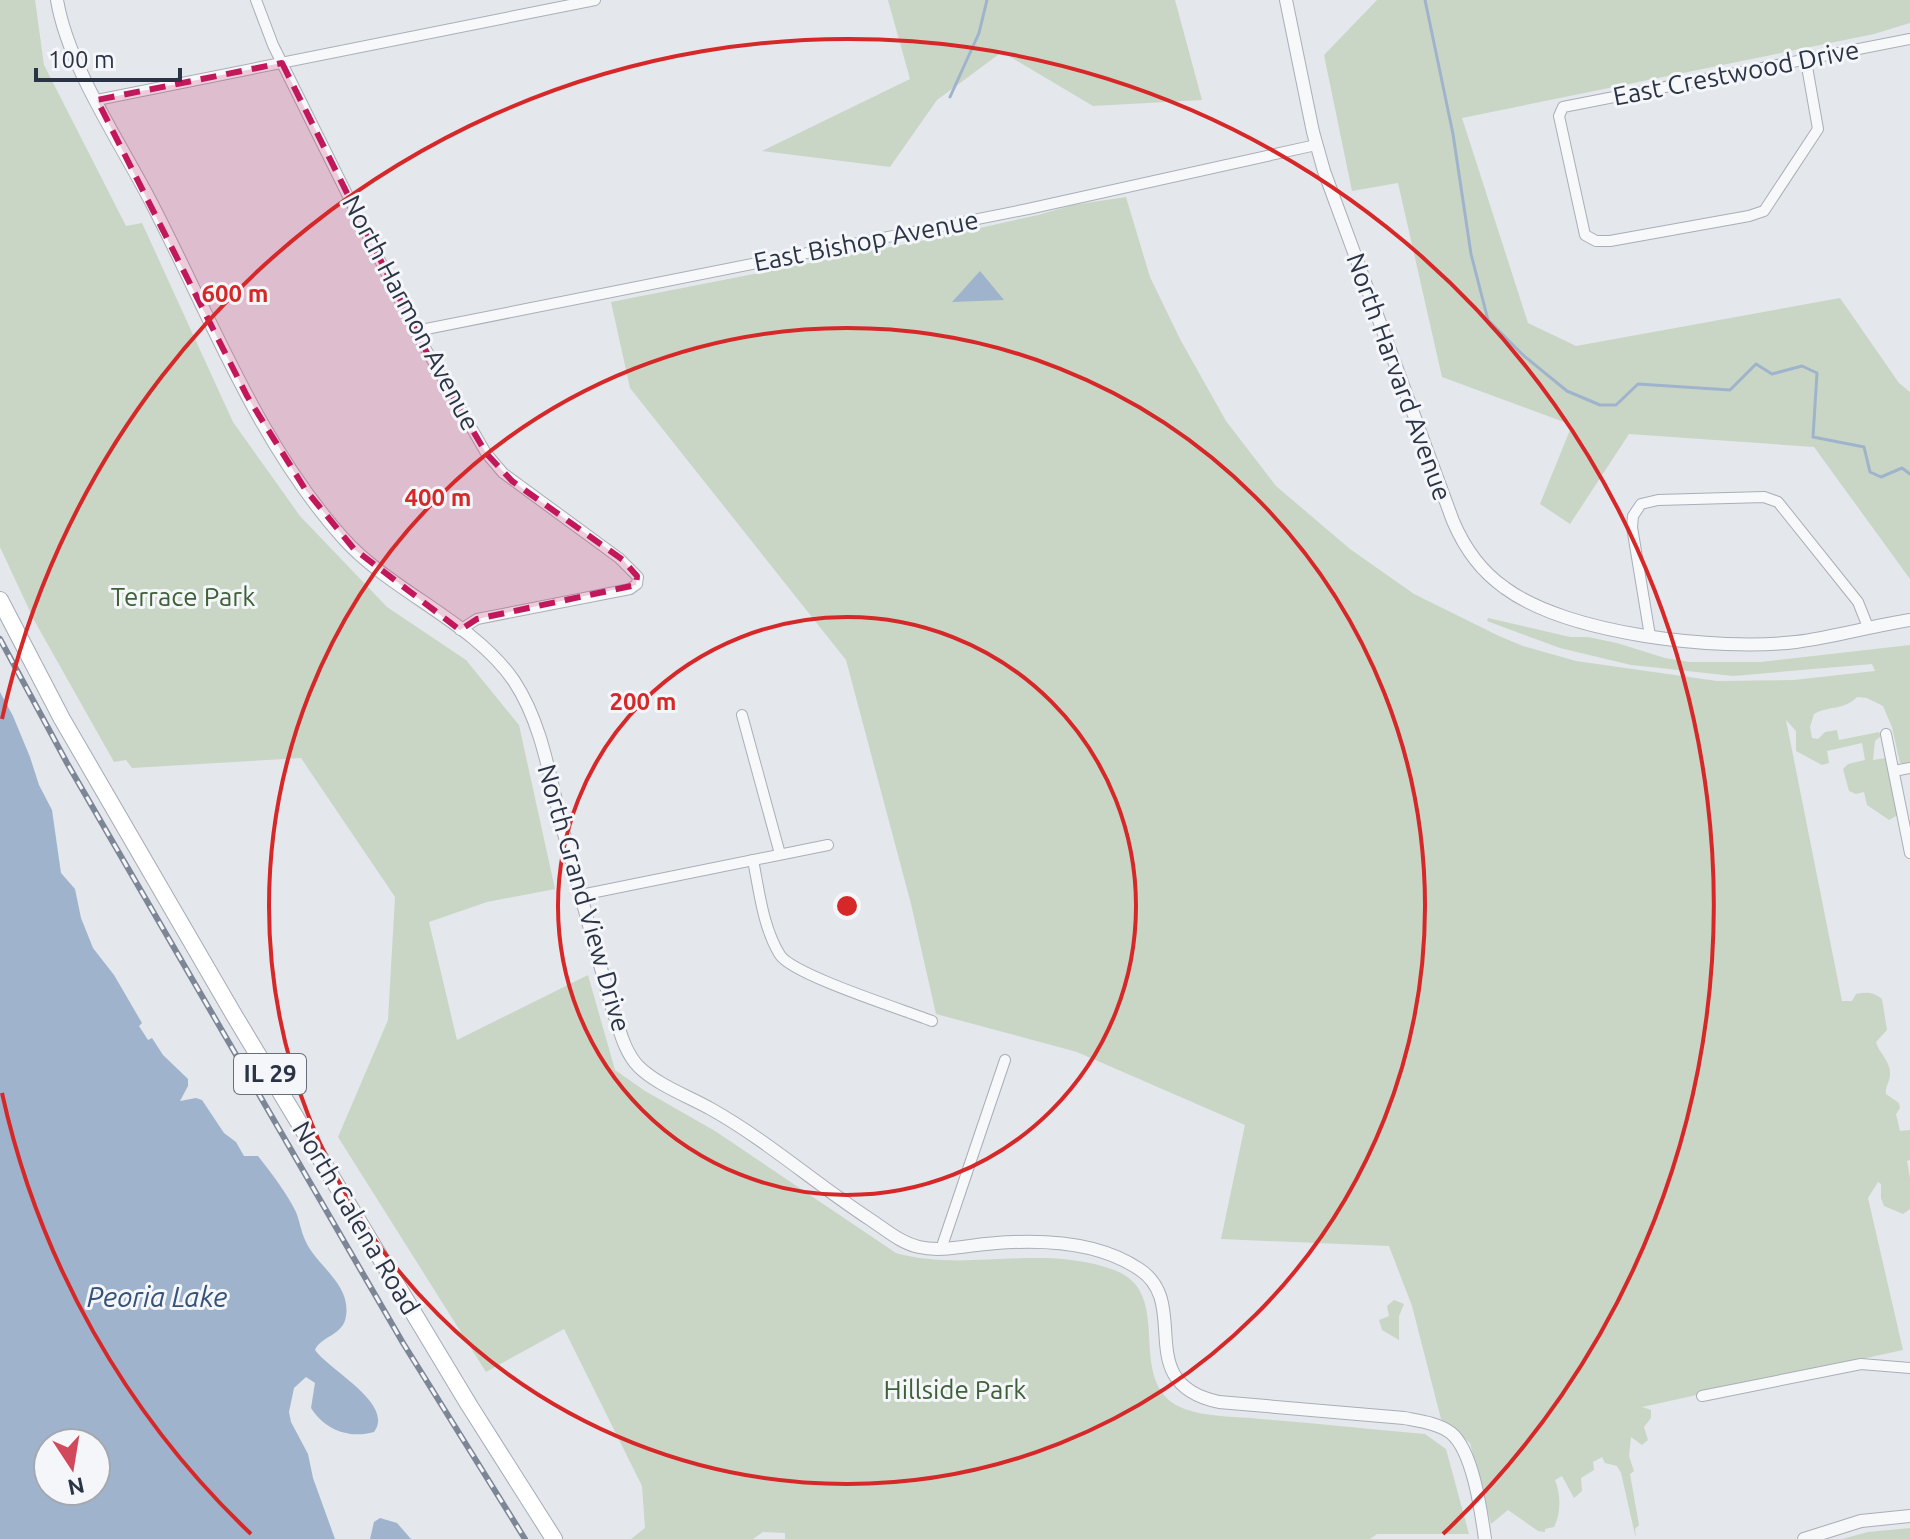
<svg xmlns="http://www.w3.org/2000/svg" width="1910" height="1539" viewBox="0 0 1910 1539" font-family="Ubuntu,sans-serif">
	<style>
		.green { fill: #c9d6c5 }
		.water { fill: #9fb4cc; fill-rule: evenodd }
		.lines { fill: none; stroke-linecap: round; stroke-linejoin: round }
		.stream { stroke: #9fb4cc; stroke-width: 3 }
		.minor-casing { stroke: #a9aeb7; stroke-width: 12 }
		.tertiary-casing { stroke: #a9aeb7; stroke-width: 14 }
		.primary-casing { stroke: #a3abb8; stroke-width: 18 }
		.minor { stroke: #f7f8fa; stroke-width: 10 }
		.tertiary { stroke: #f7f8fa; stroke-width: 12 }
		.primary { stroke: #fff; stroke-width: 16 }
		.rail-casing { stroke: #7d8696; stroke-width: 6 }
		.rail { stroke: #f4f6f9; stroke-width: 3; stroke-dasharray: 9; stroke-linecap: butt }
		.marked { fill: #c2185b; fill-opacity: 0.2; stroke: #c2185b; stroke-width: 6; stroke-dasharray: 16 10; stroke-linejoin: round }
		.ring { fill: none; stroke: #d62828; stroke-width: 4 }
		.labels { text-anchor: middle; stroke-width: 6; stroke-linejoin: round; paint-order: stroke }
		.shield { fill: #f4f6f9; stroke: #676e7b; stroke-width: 2 }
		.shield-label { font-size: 24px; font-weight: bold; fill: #2b3445 }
		.street-label { font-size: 26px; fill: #2b3445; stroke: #f4f6f9 }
		.park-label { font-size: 26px; fill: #3f6138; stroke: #f4f6f9 }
		.water-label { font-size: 28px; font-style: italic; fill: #34527a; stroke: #f4f6f9 }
		.centre { fill: #d62828; stroke: #f4f6f9; stroke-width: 4 }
		.ring-label { font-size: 24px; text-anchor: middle; font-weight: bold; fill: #d62828; stroke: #f4f6f9; stroke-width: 6; stroke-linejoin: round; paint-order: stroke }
	</style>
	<rect width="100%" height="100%" fill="#e4e7ec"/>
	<g class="green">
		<path d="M0,0H35L44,65L126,226L142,223L233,422L300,516L387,607L466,660L519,725L555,889L487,902L429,922L457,1040L588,975L615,1070L645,1091L715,1131L896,1253C967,1273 1041,1243 1114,1270C1175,1292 1126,1375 1176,1405C1200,1418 1235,1416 1261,1419C1315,1423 1370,1429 1425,1434L1446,1449L1469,1534H1377L1370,1539H785V1533L763,1532L753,1539H631L645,1528L642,1486L564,1329L486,1372L338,1137L388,1020L395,897L301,758L132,768L126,760L114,762L34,620L0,547Z"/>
		<polygon points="888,0 1175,0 1202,100 1093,106 1002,52 937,100 890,167 762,151 910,79"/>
		<polygon points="1377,0 1910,0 1910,23 1874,34 1462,118 1528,323 1576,346 1840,298 1899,383 1910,392 1910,579 1814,447 1629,434 1570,524 1540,504 1572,425 1442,377 1398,183 1352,191 1324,55"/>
		<path d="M1126,197L1150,277L1180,339L1226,421L1276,486L1350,549L1414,594L1499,636L1523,646L1576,661L1717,681L1794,680L1875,671L1872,664L1733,676L1660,668L1631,665L1560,648L1487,621L1488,618L1570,637H1588L1617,643L1665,658L1689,662H1761L1910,645V764L1900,763L1892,727L1883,706L1867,698L1857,697C1843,711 1830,705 1814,714L1810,727L1812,738L1818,739L1825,732L1837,730L1839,740L1879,732L1881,736L1875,741L1873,760L1886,758L1900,814L1889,820L1867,805L1864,792L1856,794L1849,791L1843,769L1848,764L1865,760L1862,743L1827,751L1829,763L1822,765L1796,751V731L1786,720L1842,1001H1852L1856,994C1867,992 1873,992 1882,999L1887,1030L1876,1042C1879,1053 1891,1062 1890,1074C1890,1083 1885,1085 1886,1094L1899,1103L1900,1108L1896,1114L1900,1131L1910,1130V1160L1907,1161L1910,1178V1209L1903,1214L1884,1206L1881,1198V1184L1878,1182L1868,1198L1903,1350L1642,1407L1651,1410V1418L1644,1427L1648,1440L1642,1445L1631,1437L1629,1456L1634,1471L1630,1474L1639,1525L1635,1529L1636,1539L1621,1473L1617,1466L1605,1463L1602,1457L1593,1462L1594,1470L1581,1478L1582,1491L1574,1498L1562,1476L1555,1480C1561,1494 1561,1514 1554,1527L1545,1529V1532L1538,1531L1508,1510L1491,1524L1470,1443L1441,1419L1412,1306L1389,1246L1221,1239L1245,1125L1077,1052L936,1014L911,904L846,660L630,388L611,302L916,242L1038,215L1073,205Z"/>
		<polygon points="1394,1300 1404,1304 1399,1316 1399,1340 1382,1330 1379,1320 1389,1316 1387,1306"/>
		<polygon points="1910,1528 1910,1539 1842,1539 1868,1532"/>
	</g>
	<g class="water">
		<polygon points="980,271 1004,300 952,302"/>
		<path d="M0,692L13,716L30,757L39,785L52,810L61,873L75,889L81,918L93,948L114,975L142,1023L139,1026L148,1040L152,1038L163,1055L188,1079V1086L180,1101L196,1098L202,1100L224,1133L236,1142L244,1156H258C272,1174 286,1192 296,1212C300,1222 301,1232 306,1242C317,1266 351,1284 346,1316C344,1335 321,1336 315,1350C330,1371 395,1404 374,1432C349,1439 325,1430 311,1408L315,1383L306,1377L294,1388L289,1412L291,1422L308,1454L313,1478L335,1539H0ZM48,1443H96V1491H48Z"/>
		<polygon points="380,1518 397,1523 411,1539 370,1539 374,1522"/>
	</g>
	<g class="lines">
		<g class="stream">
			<polyline points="1425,0 1453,134 1471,254 1488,320 1523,355 1567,391 1600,405 1616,405 1638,384 1730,390 1756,364 1772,374 1802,366 1817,373 1813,437 1864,447 1870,472 1881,477 1902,468 1910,474"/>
			<polyline points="950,97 979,33 987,0"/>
		</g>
		<defs>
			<g id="minor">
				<polyline points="256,0 273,45 413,327 486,453 503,473 619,558 638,577 637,584 630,589 477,619 460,630"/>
				<polyline points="1806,61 1818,129 1764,211 1749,216 1610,241 1596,241 1585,235 1559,116 1563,107 1910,39"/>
				<polyline points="97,100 595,0"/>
				<polyline points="416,331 1028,209 1316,145"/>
				<polyline points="1650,636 1632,527 1633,516 1641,504 1658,500 1764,497 1778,502 1858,602 1868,627"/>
				<polyline points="742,715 780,854"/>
				<polyline points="1886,734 1910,853"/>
				<polyline points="1894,771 1910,768"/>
				<path d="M753,860C759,890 763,928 780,955C793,975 904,1010 932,1021"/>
				<polyline points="581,895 828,845"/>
				<polyline points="941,1249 1005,1060"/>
				<polyline points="1702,1396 1861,1364 1910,1368"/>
			</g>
			<g id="tertiary">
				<path d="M57,0C68,66 120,142 151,202C210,315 257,442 343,538C390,591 474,622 514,681C543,725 550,780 563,830C579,890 596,951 613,1011C620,1030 624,1051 638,1066C657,1085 688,1096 711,1109C768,1141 817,1185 871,1220C886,1230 901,1243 919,1247C940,1252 964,1246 986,1244C1035,1239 1096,1240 1139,1269C1193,1304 1130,1383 1219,1402L1404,1418C1419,1421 1438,1423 1451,1433C1473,1451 1481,1511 1485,1539"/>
				<path d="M1286,0L1313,132L1324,171L1453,521C1464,547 1482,572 1505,588C1569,635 1718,651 1796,642C1834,637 1872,626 1910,620"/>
				<polyline points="1804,1539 1861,1521 1910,1516"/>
			</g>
			<polyline id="primary" points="0,600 62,719 234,1015 469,1405 554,1539"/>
		</defs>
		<use href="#minor" class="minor-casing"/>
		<use href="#tertiary" class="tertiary-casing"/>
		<use href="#primary" class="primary-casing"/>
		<use href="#minor" class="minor"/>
		<use href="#tertiary" class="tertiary"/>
		<use href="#primary" class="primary"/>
		<defs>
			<polyline id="rail" points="0,639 67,763 403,1343 525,1539"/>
		</defs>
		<use href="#rail" class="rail-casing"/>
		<use href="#rail" class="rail"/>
	</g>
	<path class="marked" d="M282,63L427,353L486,453L512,481L623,560L637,576L636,585L477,619L460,630L354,549L305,489L247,396L97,100Z"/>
	<g class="ring">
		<circle cx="847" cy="906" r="289"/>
		<circle cx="847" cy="906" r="578"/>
		<path d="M251 1534A866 866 0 0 1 2 1093M2 719A866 866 0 1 1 1443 1534"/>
	</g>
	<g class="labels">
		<rect class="shield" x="234" y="1054" width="72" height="40" rx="6"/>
		<g class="shield-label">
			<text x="270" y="1082">IL 29</text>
		</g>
		<g class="street-label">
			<text transform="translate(1736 73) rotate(-11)" y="9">East Crestwood Drive</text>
			<text transform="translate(866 241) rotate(-11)" y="9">East Bishop Avenue</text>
			<text transform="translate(411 313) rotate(62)" y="9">North Harmon Avenue</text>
			<text transform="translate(1399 377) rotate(70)" y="9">North Harvard Avenue</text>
			<text transform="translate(584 898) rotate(74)" y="9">North Grand View Drive</text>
			<text transform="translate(356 1218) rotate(59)" y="9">North Galena Road</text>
		</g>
		<g class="park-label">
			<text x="183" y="606">Terrace Park</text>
			<text x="955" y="1399">Hillside Park</text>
		</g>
		<g class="water-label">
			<text x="157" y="1307">Peoria Lake</text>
		</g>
	</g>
	<circle cx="847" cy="906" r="12" class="centre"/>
	<g class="ring-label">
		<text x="235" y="302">600 m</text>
		<text x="438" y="506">400 m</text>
		<text x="643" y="710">200 m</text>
	</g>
	<g transform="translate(72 1467) rotate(168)"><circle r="38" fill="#f4f6f9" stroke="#a4a8b1" stroke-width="2"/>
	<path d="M0-6L14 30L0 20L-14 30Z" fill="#d1495b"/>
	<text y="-12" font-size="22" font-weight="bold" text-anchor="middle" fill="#2b3445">N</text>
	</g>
	<path d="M36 68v12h144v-12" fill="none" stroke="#2b3445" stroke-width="4"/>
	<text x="48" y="68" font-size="24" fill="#2b3445" stroke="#f4f6f9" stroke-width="6" paint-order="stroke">100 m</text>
</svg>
